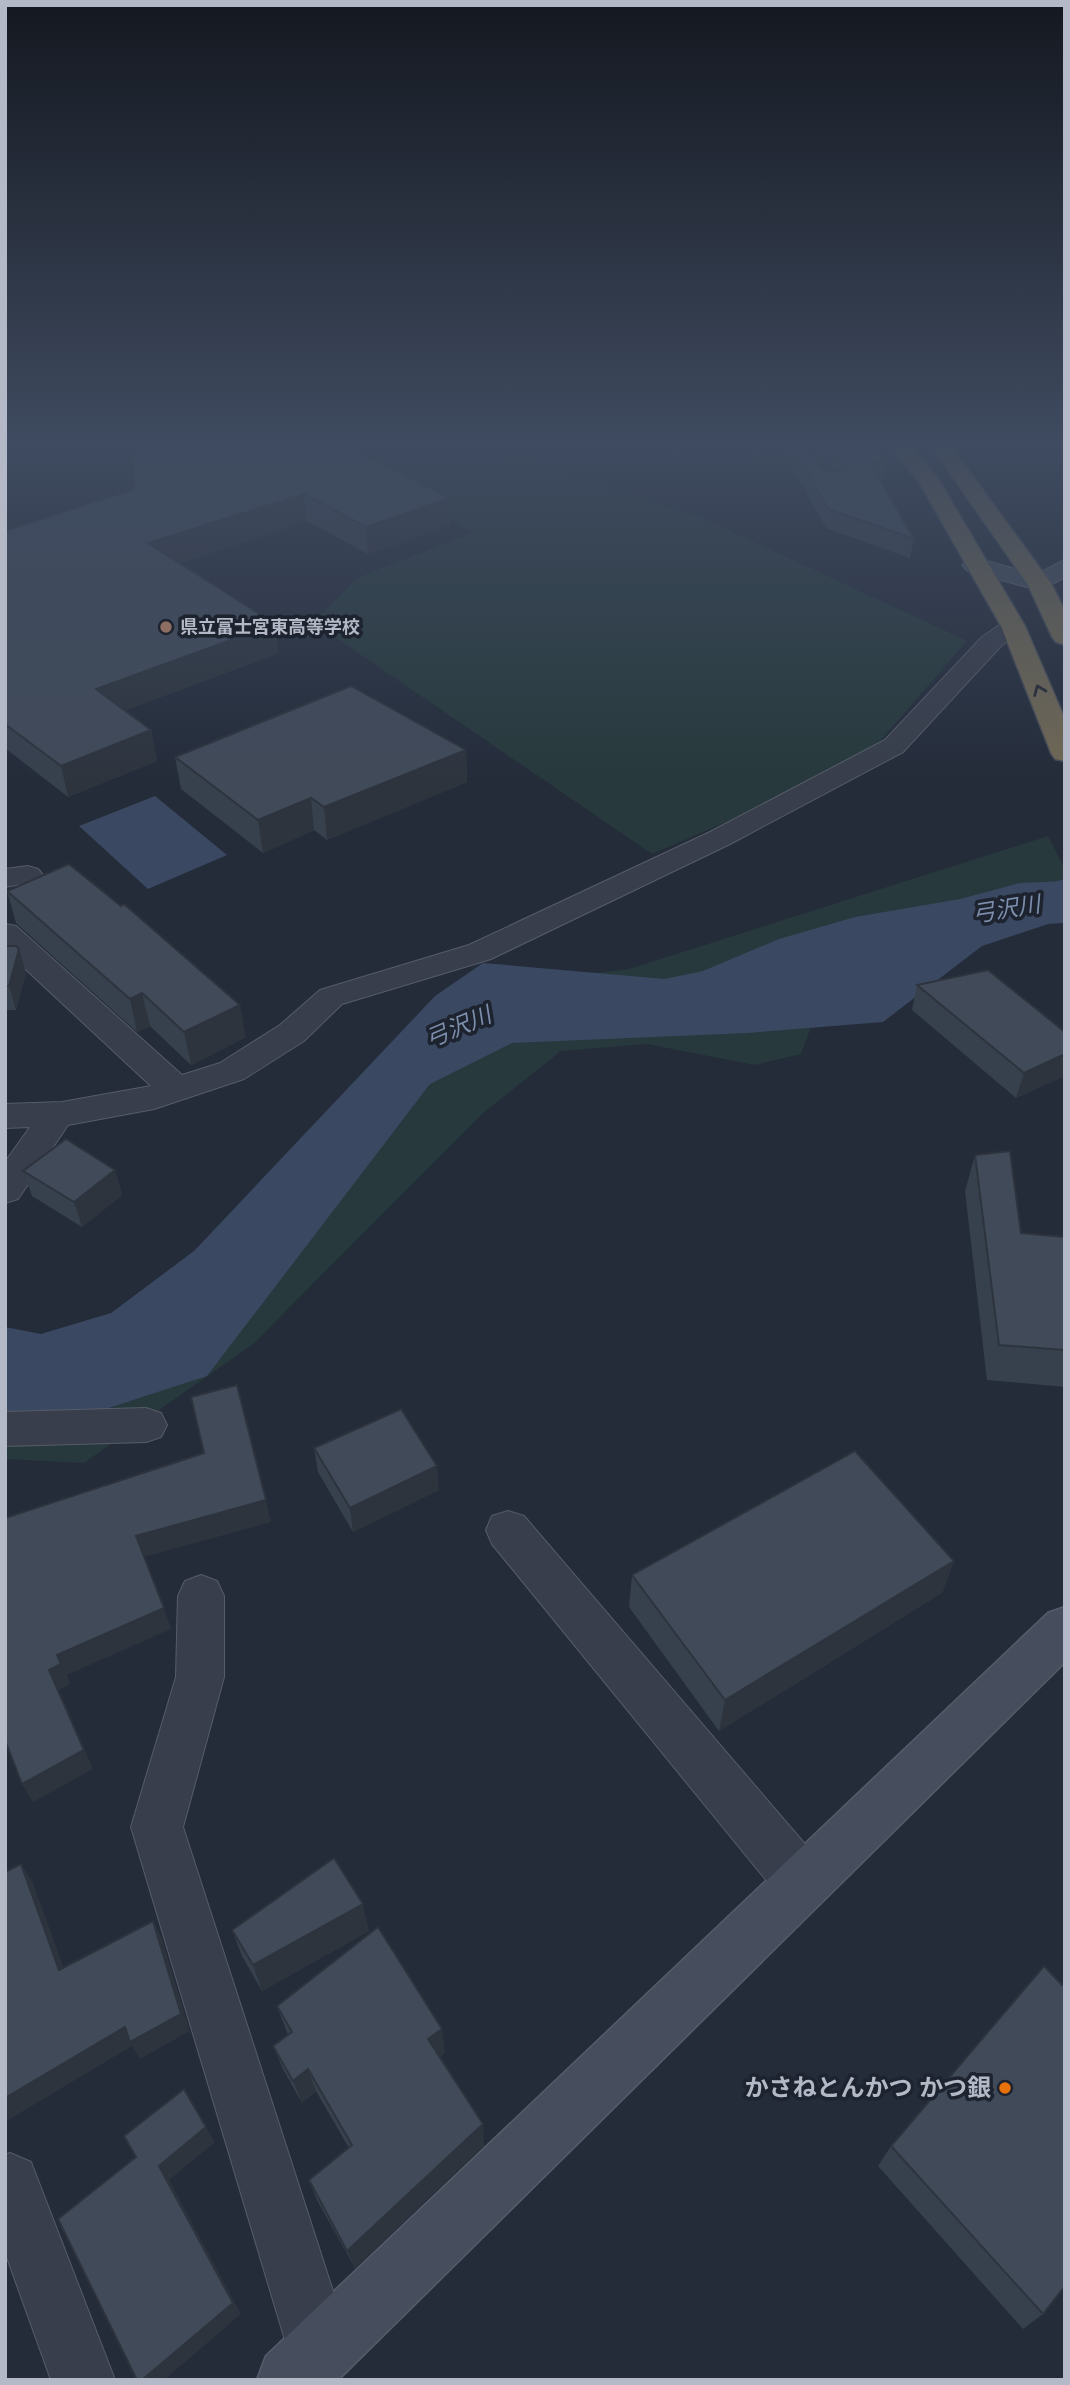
<svg xmlns="http://www.w3.org/2000/svg" width="1070" height="2385" viewBox="0 0 1070 2385" font-family="'Nunito Sans','Noto Sans JP',sans-serif">
	<style>
		.green { fill: #27393c }
		.water { fill: #3a4862 }
		.lines { fill: none; stroke-linecap: round; stroke-linejoin: round }
		.river { fill: #3a4862; fill-rule: evenodd }
		.street-casing { stroke: #565c69; stroke-width: 2 }
		.secondary-casing { stroke: #565c69; stroke-width: 3 }
		.highway-casing { stroke: #434956; stroke-width: 3 }
		.street { fill: #383e4b; fill-rule: evenodd }
		.secondary { fill: #464d5d; fill-rule: evenodd }
		.highway { fill: #706855; fill-rule: evenodd }
		.wall { fill: #37404d }
		.shaded-wall { fill: #2d343e }
		.building { fill: #404a59; stroke: #2d343e; stroke-width: 2 }
		.oneway { stroke: #252a33 }
		.education-dot { fill: #8d6e63; stroke: #1d232f; stroke-width: 2.5 }
		.food-dot { fill: #e8710a; stroke: #1d232f; stroke-width: 2.5 }
		.labels { text-anchor: middle; stroke-width: 7; stroke-linejoin: round; paint-order: stroke }
		.far-poi-label { font-size: 18px; font-weight: bold; fill: #b3b9c6; stroke: #1d232f; text-anchor: start }
		.water-label { font-size: 23px; font-style: italic; fill: #7c8eac; stroke: #1d232f }
		.near-poi-label { font-size: 24px; font-weight: bold; fill: #b3b9c6; stroke: #1d232f; text-anchor: end }
	</style>
	<rect width="100%" height="100%" fill="#242c3a"/>
	<g class="green">
		<polygon points="525,461 700,517 967,641 859,765 652,854 313,622 359,577 472,533 389,476"/>
		<polygon points="1048,836 1065,869 1065,907 820,1003 801,1054 755,1065 647,1044 561,1051 483,1113 253,1344 84,1463 5,1459 5,1356 192,1284 481,987 629,969"/>
	</g>
	<g class="water">
		<polygon points="155,796 227,855 148,889 79,826"/>
		<polygon points="1065,879 1065,921 1051,923 982,946 883,1022 748,1033 512,1043 430,1084 207,1376 44,1429 5,1423 5,1327 41,1334 111,1313 194,1251 435,996 483,963 665,979 770,969 855,938"/>
	</g>
	<g class="lines">
		<polygon class="river" points="1065,881 1065,923 1022,925 963,940 869,957 829,971 746,1007 720,1014 661,1025 635,1019 624,1002 635,985 703,971 779,939 855,917 960,899 1020,883"/>
		<defs>
			<g id="street">
				<polygon points="1013,619 1021,621 1025,626 1000,647 903,752 730,844 491,959 342,1004 304,1041 244,1079 154,1109 68,1125 18,1199 5,1203 5,1162 30,1127 5,1128 5,1104 62,1102 151,1086 5,950 5,924 16,926 182,1075 220,1063 280,1025 320,990 469,945 710,832 885,740 982,637 1005,621"/>
				<polygon points="28,866 38,869 43,875 38,881 5,887 5,869"/>
				<polygon points="146,1408 161,1413 167,1425 161,1437 146,1442 5,1446 5,1412"/>
				<polygon points="508,1511 524,1516 822,1864 829,1883 822,1902 803,1909 784,1902 492,1544 486,1530 492,1516"/>
				<polygon points="201,1575 217,1581 224,1596 224,1677 183,1827 352,2350 342,2372 324,2380 298,2372 288,2350 131,1827 176,1677 178,1596 185,1581"/>
				<polygon points="10,2153 31,2162 115,2380 51,2380 5,2252 5,2155"/>
			</g>
			<g id="secondary">
				<polygon points="975,558 1036,575 1065,560 1065,577 1039,590 967,570 963,565 967,560"/>
				<polygon points="1065,1607 1065,1662 338,2380 257,2380 266,2356 1048,1613"/>
			</g>
			<g id="highway">
				<polygon points="890,446 911,446 939,480 1025,626 1065,719 1065,761 1055,759 1051,753 1001,626 919,482"/>
				<polygon points="931,446 951,446 1051,583 1065,611 1065,645 1056,642 1052,637 1028,585"/>
			</g>
		</defs>
		<use href="#street" class="street-casing"/>
		<use href="#secondary" class="secondary-casing"/>
		<use href="#highway" class="highway-casing"/>
		<use href="#street" class="street"/>
		<use href="#secondary" class="secondary"/>
		<use href="#highway" class="highway"/>
	</g>
	<g class="wall">
		<polygon points="133,446 451,525 368,554 307,521 179,563 279,653 125,710 151,730 157,761 68,797 5,748 5,531 134,489"/>
		<polygon points="672,446 723,446 680,458"/>
		<polygon points="743,446 803,446 824,471 834,471 813,446 872,446 886,461 883,479 879,479 914,539 910,558 826,528 788,461 758,464"/>
		<polygon points="466,750 467,782 327,840 314,830 263,853 181,789 175,757"/>
		<polygon points="7,891 246,1037 191,1065 150,1026 137,1032 16,923"/>
		<polygon points="5,946 19,949 26,973 16,1010 5,1010"/>
		<polygon points="917,985 1065,1032 1065,1076 1016,1098 912,1010"/>
		<polygon points="975,1155 1021,1233 1065,1237 1065,1387 987,1380 965,1191"/>
		<polygon points="115,1170 122,1195 82,1227 32,1196 23,1171"/>
		<polygon points="314,1448 439,1490 353,1532 318,1472"/>
		<polygon points="954,1561 942,1593 719,1731 629,1607 632,1575"/>
		<polygon points="232,1930 369,1931 262,1991 242,1956"/>
		<polygon points="277,2006 445,2053 440,2057 484,2145 355,2268 317,2200 309,2180 349,2148 316,2091 302,2103 283,2069 273,2046 288,2035"/>
		<polygon points="891,2146 1043,2314 1023,2329 878,2166"/>
	</g>
	<g class="shaded-wall">
		<polygon points="680,446 723,446 680,458"/>
		<polygon points="760,446 790,446 788,461 758,464"/>
		<polygon points="996,446 1030,446 995,450"/>
		<polygon points="304,494 307,521 153,571 148,543"/>
		<polygon points="450,498 451,525 368,554 366,527"/>
		<polygon points="275,624 279,653 103,719 96,689"/>
		<polygon points="151,730 157,761 68,797 61,766"/>
		<polygon points="466,750 467,782 327,840 324,807"/>
		<polygon points="311,798 314,830 263,853 258,820"/>
		<polygon points="19,949 26,973 16,1010 9,986"/>
		<polygon points="142,993 150,1026 137,1032 130,999"/>
		<polygon points="240,1005 246,1037 191,1065 184,1032"/>
		<polygon points="1065,1054 1065,1076 1016,1098 1024,1073"/>
		<polygon points="115,1170 122,1195 82,1227 74,1202"/>
		<polygon points="437,1466 439,1490 353,1532 350,1508"/>
		<polygon points="266,1500 271,1522 144,1557 136,1536"/>
		<polygon points="954,1561 942,1593 719,1731 725,1700"/>
		<polygon points="164,1608 171,1629 67,1675 70,1684 59,1690 93,1769 33,1802 22,1784 49,1670 57,1655"/>
		<polygon points="21,1864 33,1883 71,1988 59,1970"/>
		<polygon points="363,1904 369,1931 262,1991 253,1965"/>
		<polygon points="153,1921 162,1939 190,2031 140,2059 132,2046 5,2122 5,2098"/>
		<polygon points="442,2029 445,2053 432,2063 428,2039"/>
		<polygon points="308,2069 316,2091 302,2103 293,2081"/>
		<polygon points="184,2089 215,2142 169,2180 241,2314 164,2380 142,2380 159,2166"/>
		<polygon points="483,2124 484,2145 355,2268 347,2251"/>
	</g>
	<g class="building">
		<polygon points="133,446 345,446 450,498 366,527 304,494 148,543 275,624 96,689 151,730 61,766 5,724 5,531 134,489"/>
		<polygon points="792,446 803,446 824,471 843,471 846,464 830,446 872,446 886,461 870,462 914,539 828,509"/>
		<polygon points="351,686 466,750 324,807 311,798 258,820 175,757"/>
		<polygon points="69,864 121,906 124,904 240,1005 184,1032 142,993 130,999 7,891"/>
		<polygon points="5,946 16,946 19,949 9,986 5,986"/>
		<polygon points="988,970 1065,1032 1065,1054 1024,1073 917,985"/>
		<polygon points="66,1139 115,1170 74,1202 23,1171"/>
		<polygon points="1010,1151 1021,1233 1065,1237 1065,1350 999,1345 975,1155"/>
		<polygon points="237,1385 266,1500 136,1536 164,1608 57,1655 61,1664 49,1670 84,1750 22,1784 5,1740 5,1518 204,1453 191,1397"/>
		<polygon points="401,1409 437,1466 350,1508 314,1448"/>
		<polygon points="855,1451 954,1561 725,1700 632,1575"/>
		<polygon points="334,1858 363,1904 253,1965 232,1930"/>
		<polygon points="21,1864 59,1970 153,1921 181,2014 130,2042 125,2027 5,2098 5,1872"/>
		<polygon points="378,1927 442,2029 428,2039 483,2124 347,2251 309,2180 352,2145 308,2069 293,2081 273,2046 292,2032 277,2006"/>
		<polygon points="1044,1966 1062,1985 1065,1981 1065,2286 1043,2314 891,2146"/>
		<polygon points="184,2089 206,2127 159,2166 233,2303 142,2380 137,2380 58,2219 136,2157 124,2136"/>
	</g>
	<defs><path id="oneway-chevron" d="M-2-3.5L2.5 0L-2 3.5" fill="none" stroke-width="1.6" stroke-linecap="round" stroke-linejoin="round" transform="scale(1.75)"/></defs>
	<use class="oneway" href="#oneway-chevron" transform="translate(1039 690) rotate(-112)"/>
	<linearGradient id="sky" x2="0" y2="1"><stop stop-color="#141820"/><stop offset="0.57" stop-color="#3f4b60"/><stop offset="1" stop-color="#3f4b60" stop-opacity="0"/></linearGradient>
	<rect width="1070" height="780" fill="url(#sky)"/>
	<circle class="education-dot" cx="166" cy="627" r="7"/>
	<circle class="food-dot" cx="1005" cy="2088" r="7"/>
	<g class="labels">
		<g class="far-poi-label">
			<text x="180" y="633">県立富士宮東高等学校</text>
		</g>
		<g class="water-label">
			<text transform="translate(1006 909) rotate(-9)" y="8">弓沢川</text>
			<text transform="translate(458 1027) rotate(-23)" y="8">弓沢川</text>
		</g>
		<g class="near-poi-label">
			<text x="991" y="2096">かさねとんかつ かつ銀</text>
		</g>
	</g>
	<rect width="1070" height="2385" fill="none" stroke="#b3b9c6" stroke-width="14"/>
</svg>
